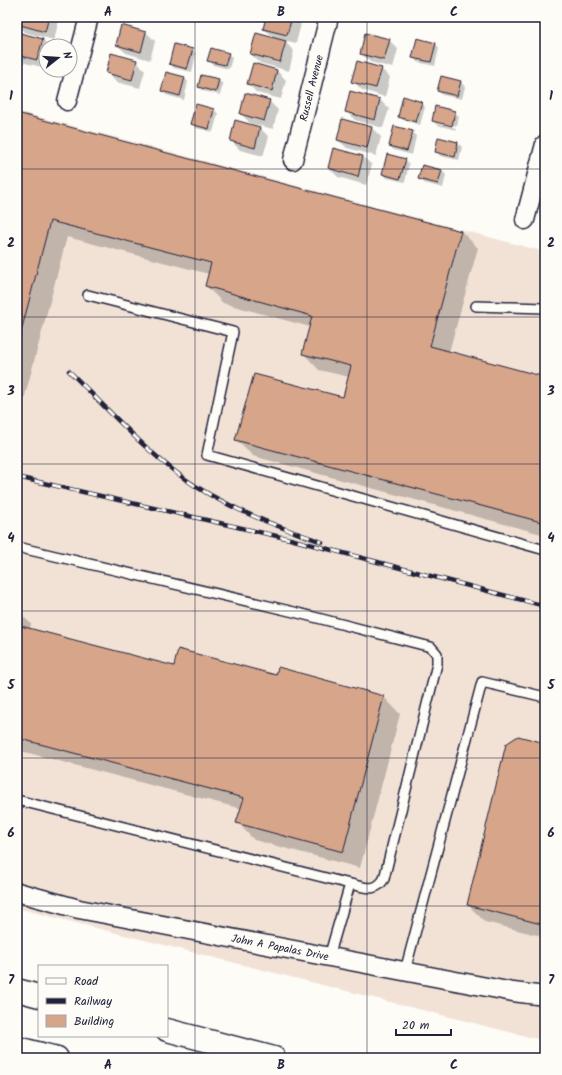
<svg xmlns="http://www.w3.org/2000/svg" width="562" height="1075" viewBox="0 0 562 1075" font-family="Kalam,sans-serif">
	<style>
		.built { fill: #f2e2d6 }
		.shadow { fill: #0003 }
		.building { fill: #d7a58a; stroke: #22223b }
		.lines { fill: none; stroke-linecap: round; stroke-linejoin: round }
		.service-casing { stroke: #22223b; stroke-width: 12 }
		.minor-casing { stroke: #22223b; stroke-width: 21 }
		.motorway-casing { stroke: #22223b; stroke-width: 25 }
		.service { stroke: #fdfcf7; stroke-width: 9 }
		.minor { stroke: #fdfcf7; stroke-width: 18 }
		.motorway { stroke: #fdfcf7; stroke-width: 22 }
		.rail-casing { stroke: #22223b; stroke-width: 4.5 }
		.rail { stroke: #fdfcf7; stroke-width: 3; stroke-dasharray: 9; stroke-linecap: butt }
		.grid { fill: none; stroke: #22223b; stroke-width: 1; stroke-opacity: 0.55 }
		.labels { text-anchor: middle; stroke-width: 4; stroke-linejoin: round; paint-order: stroke }
		.street-label { font-size: 11px; fill: #22223b; stroke: #fdfcf7 }
		.neatline { fill: none; stroke: #22223b; stroke-width: 1.5 }
		.grid-label { font-size: 13px; text-anchor: middle; font-weight: bold; fill: #22223b }
	</style>
	<rect width="100%" height="100%" fill="#fdfcf7"/>
	<filter id="ink" filterUnits="userSpaceOnUse"><feTurbulence type="fractalNoise" baseFrequency=".025" numOctaves="2"/><feDisplacementMap in="SourceGraphic" scale="8" xChannelSelector="R" yChannelSelector="G"/><feConvolveMatrix kernelMatrix="1 2 1 2 8 2 1 2 1" color-interpolation-filters="sRGB"/></filter>
	<g filter="url(#ink)">
		<polygon class="built" points="17,111 545,252 545,1041 17,908"/>
		<g class="shadow">
			<polygon points="17,17 56,17 59,20 54,40 24,32 17,24"/>
			<polygon points="267,17 294,17 301,24 296,43 283,40 294,51 289,71 260,63 251,54 275,39 264,28"/>
			<polygon points="122,26 146,32 155,41 150,60 126,53 117,45"/>
			<polygon points="17,33 43,40 49,46 46,46 46,68 17,61"/>
			<polygon points="389,40 398,49 393,68 370,62 361,53"/>
			<polygon points="435,43 439,48 435,66 417,62 413,57"/>
			<polygon points="192,49 196,54 192,72 174,68 170,63"/>
			<polygon points="228,54 232,58 229,69 213,65 209,60"/>
			<polygon points="136,61 145,70 140,88 116,82 107,73"/>
			<polygon points="381,69 390,77 385,97 362,90 353,81"/>
			<polygon points="277,71 286,80 281,99 257,93 248,84"/>
			<polygon points="184,77 188,82 184,100 166,95 162,91"/>
			<polygon points="218,80 223,84 220,95 203,91 199,87"/>
			<polygon points="461,82 465,87 462,99 442,95 438,91"/>
			<polygon points="380,100 389,109 383,128 355,120 346,111"/>
			<polygon points="269,101 278,110 273,129 250,123 241,114"/>
			<polygon points="421,102 425,107 420,125 403,120 399,116"/>
			<polygon points="436,108 455,112 459,117 457,126 436,121 436,123 456,128 456,130 437,125 433,121"/>
			<polygon points="214,109 218,114 213,132 196,128 192,123"/>
			<polygon points="17,114 461,231 478,248 449,352 545,378 545,535 253,456 236,440 344,398 349,377 319,370 303,353 310,327 223,303 206,286 209,274 67,237 17,426"/>
			<polygon points="343,120 372,128 381,137 376,156 347,148 338,140"/>
			<polygon points="260,128 269,137 263,156 240,150 231,141"/>
			<polygon points="412,132 416,136 412,155 394,150 390,146"/>
			<polygon points="439,138 458,143 462,147 459,160 440,156 436,151"/>
			<polygon points="363,157 372,165 366,185 338,177 329,168"/>
			<polygon points="405,160 409,164 405,182 387,178 383,173"/>
			<polygon points="442,171 446,175 443,188 424,183 419,179"/>
			<polygon points="17,610 31,624 30,630 174,667 276,676 384,697 400,714 360,868 254,840 238,823 242,809 17,750"/>
			<polygon points="545,744 545,937 485,922 468,905"/>
		</g>
		<g class="building">
			<polygon points="17,17 49,17 45,32 17,24"/>
			<polygon points="266,17 292,17 287,35 263,29"/>
			<polygon points="121,25 146,32 141,52 116,45"/>
			<polygon points="17,32 43,39 37,60 17,55"/>
			<polygon points="256,33 286,41 280,62 250,54"/>
			<polygon points="365,33 390,39 384,60 360,54"/>
			<polygon points="417,38 436,43 431,62 412,58"/>
			<polygon points="174,44 193,49 187,69 169,64"/>
			<polygon points="211,48 229,53 225,65 207,61"/>
			<polygon points="111,53 137,60 132,80 106,73"/>
			<polygon points="357,61 382,68 376,88 351,82"/>
			<polygon points="253,63 277,70 272,91 247,84"/>
			<polygon points="166,72 185,77 180,96 161,91"/>
			<polygon points="201,75 219,79 216,92 198,87"/>
			<polygon points="441,76 461,81 457,96 437,91"/>
			<polygon points="350,91 380,99 375,120 345,112"/>
			<polygon points="245,93 270,100 264,121 240,114"/>
			<polygon points="403,96 422,102 416,122 398,117"/>
			<polygon points="196,104 214,109 209,129 190,124"/>
			<polygon points="435,106 455,111 452,126 432,121"/>
			<polygon points="17,113 461,231 430,346 545,377 545,523 235,440 254,374 343,397 351,366 302,354 312,316 205,286 211,263 50,221 17,347"/>
			<polygon points="342,119 372,127 367,148 337,140"/>
			<polygon points="235,120 260,127 255,148 230,141"/>
			<polygon points="394,126 413,131 407,151 389,146"/>
			<polygon points="438,137 458,142 455,157 435,152"/>
			<polygon points="333,148 363,156 358,177 328,168"/>
			<polygon points="387,154 406,159 400,179 382,174"/>
			<polygon points="422,165 442,170 438,184 418,179"/>
			<polygon points="17,625 174,666 178,649 276,675 278,667 384,696 343,852 236,823 244,798 17,738"/>
			<polygon points="518,736 545,743 545,925 467,905 506,744"/>
		</g>
		<g class="lines">
			<defs>
				<g id="service">
					<polyline points="88,295 233,332 207,455 545,550"/>
					<polyline points="476,306 545,308"/>
					<path d="M17,547L294,612L431,647L437,654V664L384,879C375,893 365,887 350,884L329,957"/>
					<polyline points="17,800 350,884"/>
					<polyline points="405,971 482,682 545,697"/>
				</g>
				<g id="minor">
					<polyline points="67,101 89,17"/>
					<polyline points="293,160 329,17"/>
					<polyline points="525,220 545,144"/>
					<polyline points="17,892 79,909 513,992 545,996"/>
				</g>
				<g id="motorway">
					<polyline points="17,990 39,996"/>
					<polyline points="167,1030 274,1058"/>
					<polyline points="17,1048 57,1058"/>
				</g>
			</defs>
			<use href="#service" class="service-casing"/>
			<use href="#minor" class="minor-casing"/>
			<use href="#motorway" class="motorway-casing"/>
			<use href="#service" class="service"/>
			<use href="#minor" class="minor"/>
			<use href="#motorway" class="motorway"/>
			<defs>
				<g id="rail">
					<path d="M69,371C108,409 152,459 197,487C237,512 279,527 322,542"/>
					<polyline points="17,477 290,539 545,606"/>
				</g>
			</defs>
			<use href="#rail" class="rail-casing"/>
			<use href="#rail" class="rail"/>
		</g>
	</g>
	<path class="grid" d="M195,17V1058M367,17V1058M17,169H545M17,317H545M17,464H545M17,611H545M17,758H545M17,906H545"/>
	<g class="labels">
		<g class="street-label">
			<text transform="translate(311 88) rotate(-76)" y="4">Russell Avenue</text>
			<text transform="translate(280 947) rotate(11)" y="4">John A Papalas Drive</text>
		</g>
	</g>
	<rect width="562" height="1075" fill="none" stroke="#fdfcf7" stroke-width="44"/>
	<rect x="38" y="965" width="130" height="72" fill="#fdfcf7" stroke="#a5a5ac"/>
	<rect x="46" y="978" width="20" height="6" fill="#fdfcf7" stroke="#a5a5ac"/>
	<text x="74" y="985" font-size="12" fill="#22223b">Road</text>
	<rect x="46" y="998" width="20" height="6" fill="#22223b" stroke="#a5a5ac"/>
	<text x="74" y="1005" font-size="12" fill="#22223b">Railway</text>
	<rect x="46" y="1015" width="20" height="12" fill="#d7a58a" stroke="#a5a5ac"/>
	<text x="74" y="1025" font-size="12" fill="#22223b">Building</text>
	<g transform="translate(58 58) rotate(73)"><circle r="19" fill="#fdfcf7" stroke="#a5a5ac"/>
	<path d="M0-3L7 15L0 10L-7 15Z" fill="#22223b"/>
	<text y="-6" font-size="11" font-weight="bold" text-anchor="middle" fill="#22223b">N</text>
	</g>
	<path d="M396 1029v6h55v-6" fill="none" stroke="#22223b" stroke-width="2"/>
	<text x="402" y="1029" font-size="12" fill="#22223b" stroke="#fdfcf7" stroke-width="3" paint-order="stroke">20 m</text>
	<rect x="22" y="22" width="518" height="1031" class="neatline"/>
	<g class="grid-label">
		<text x="108" y="16">A</text>
		<text x="281" y="16">B</text>
		<text x="454" y="16">C</text>
		<text x="11" y="100">1</text>
		<text x="551" y="100">1</text>
		<text x="11" y="247">2</text>
		<text x="551" y="247">2</text>
		<text x="11" y="395">3</text>
		<text x="551" y="395">3</text>
		<text x="11" y="542">4</text>
		<text x="551" y="542">4</text>
		<text x="11" y="689">5</text>
		<text x="551" y="689">5</text>
		<text x="11" y="837">6</text>
		<text x="551" y="837">6</text>
		<text x="11" y="984">7</text>
		<text x="551" y="984">7</text>
		<text x="108" y="1069">A</text>
		<text x="281" y="1069">B</text>
		<text x="454" y="1069">C</text>
	</g>
</svg>
